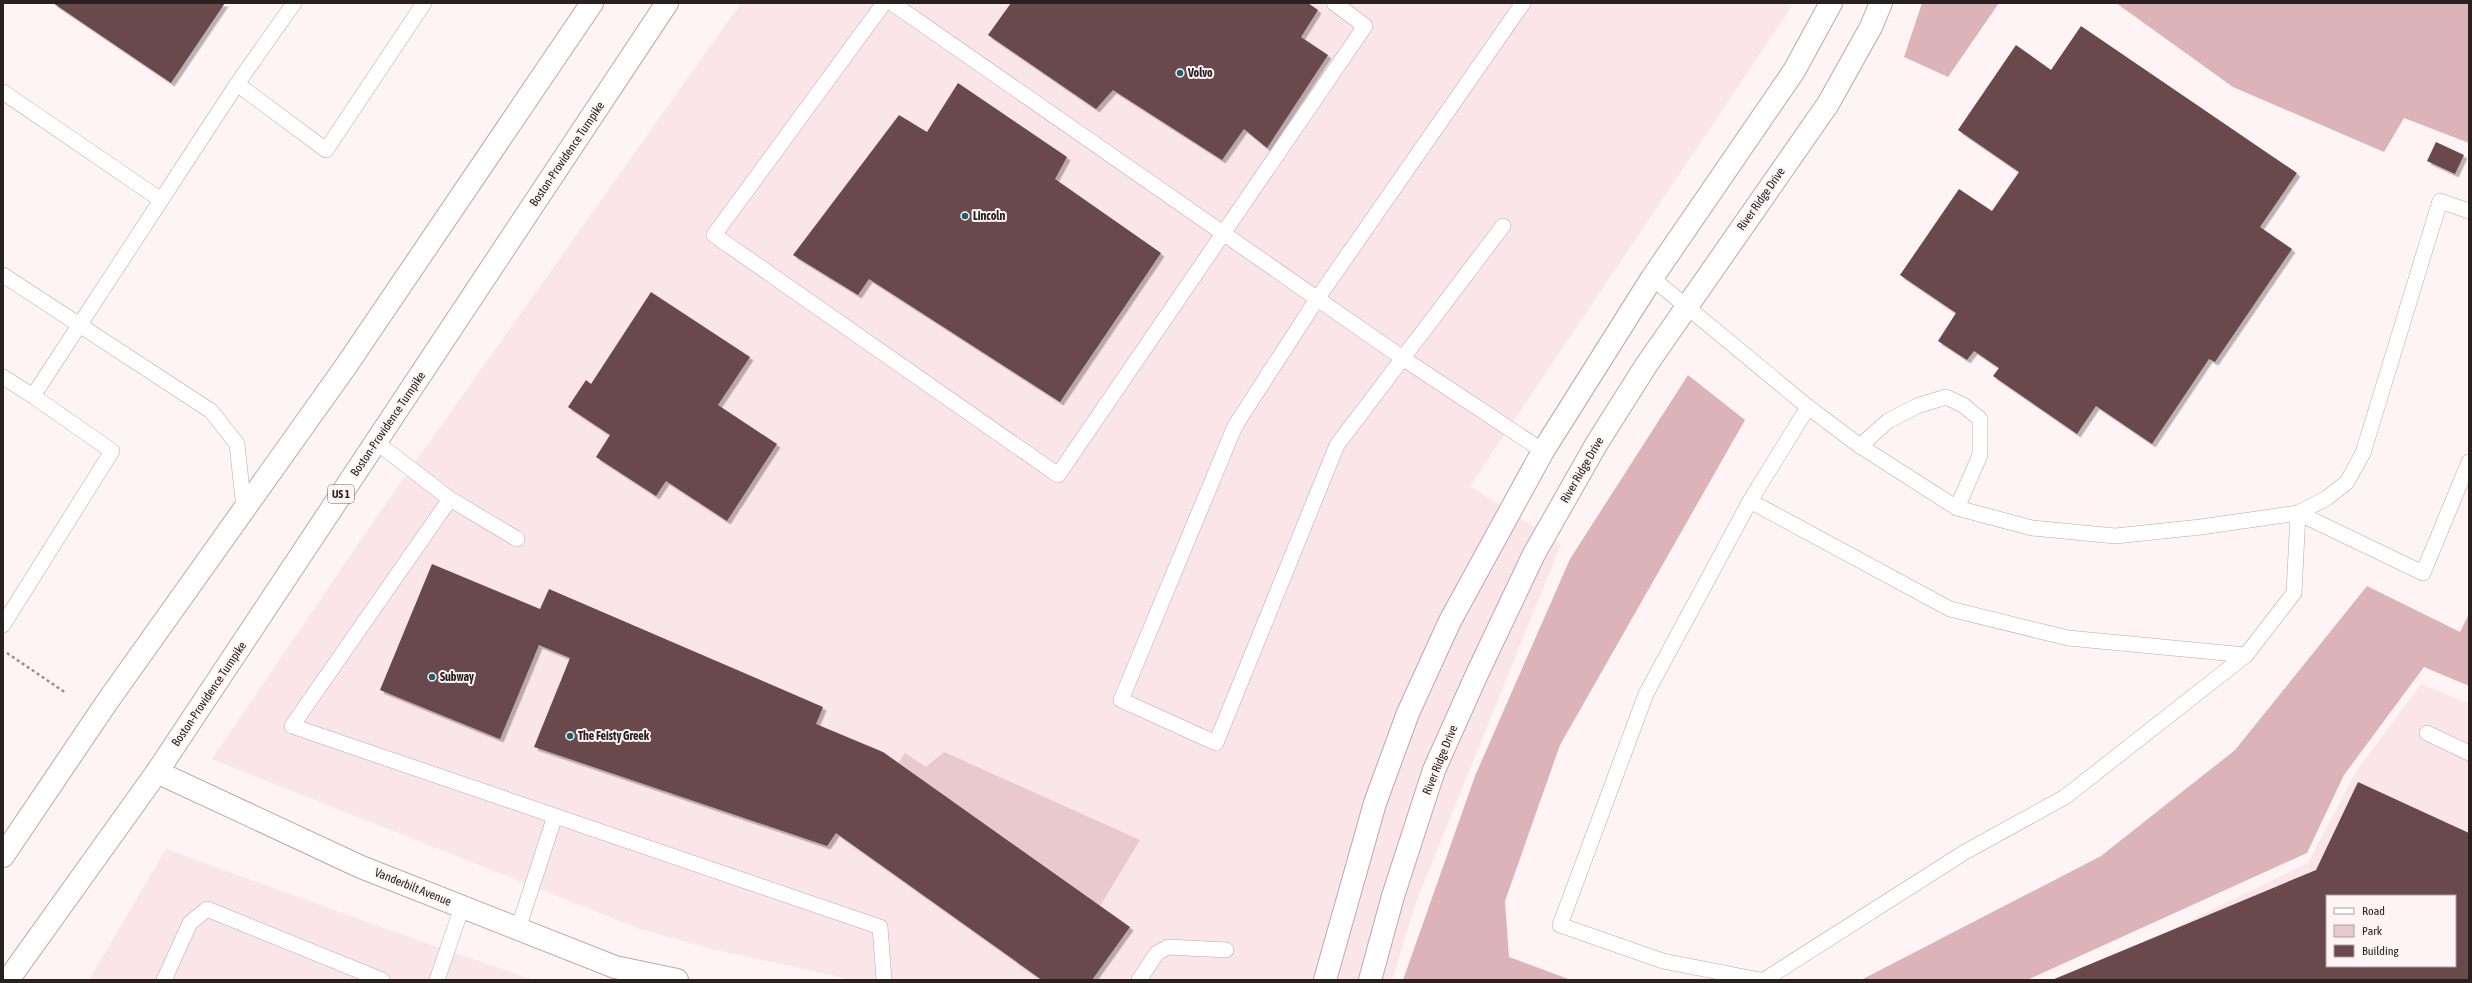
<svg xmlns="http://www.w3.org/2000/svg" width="2472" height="983" viewBox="0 0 2472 983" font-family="'Asap Condensed',sans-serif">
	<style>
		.built { fill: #fae5e8; fill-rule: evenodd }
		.green { fill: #eac9ce }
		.forest { fill: #dcb3b9 }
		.building { fill: #6b484e; fill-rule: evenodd; filter: url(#shadow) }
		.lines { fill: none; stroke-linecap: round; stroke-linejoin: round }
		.lane-casing { stroke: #bfa6aa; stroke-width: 16 }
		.street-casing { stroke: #bfa6aa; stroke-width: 24 }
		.primary-casing { stroke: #bfa6aa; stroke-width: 24 }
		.path { stroke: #968d8e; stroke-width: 2.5; stroke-dasharray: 3 3; stroke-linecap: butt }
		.lane { stroke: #fff; stroke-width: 15 }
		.street { stroke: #fff; stroke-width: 22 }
		.primary { stroke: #fff; stroke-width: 22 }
		.poi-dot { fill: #1a6071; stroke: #fef4f5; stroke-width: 1.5 }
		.labels { text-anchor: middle; stroke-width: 4; stroke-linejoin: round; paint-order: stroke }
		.shield { fill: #fef4f5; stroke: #696061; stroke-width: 1 }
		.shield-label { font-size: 11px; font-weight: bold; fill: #292021 }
		.poi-label { font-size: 12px; font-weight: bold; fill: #292021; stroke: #fef4f5; text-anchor: start }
		.street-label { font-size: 12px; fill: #292021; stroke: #fef4f5 }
	</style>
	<defs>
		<filter id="shadow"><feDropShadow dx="3.5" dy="3.5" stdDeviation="0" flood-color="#0004"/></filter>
	</defs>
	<rect width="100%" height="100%" fill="#fef4f5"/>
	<g class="built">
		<polygon points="741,3 1785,3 1792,6 1470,486 1561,544 1416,902 1392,980 854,980 711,949 640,929 212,759 384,506"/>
		<path d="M2421,684L2469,704V980H2068L2308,863L2355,773ZM2327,896H2455V966H2327Z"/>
		<polygon points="166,849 406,936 534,980 89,980"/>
	</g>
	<polygon class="green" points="944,752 1140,840 1100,906 898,763 905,753 926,767"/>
	<g class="forest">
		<polygon points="1922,3 1999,3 1948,77 1904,57"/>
		<polygon points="2116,3 2469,3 2469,143 2404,118 2384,152 2233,87"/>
		<polygon points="1688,375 1745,420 1560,745 1505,901 1509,957 1571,980 1403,980 1475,776 1570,559"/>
		<polygon points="2367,586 2460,632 2469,614 2469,686 2424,667 2344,775 2307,853 2027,980 1861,980 2101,856 2235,750"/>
	</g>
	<g class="building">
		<polygon points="53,3 225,3 171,83"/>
		<polygon points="1011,3 1308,3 1318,10 1301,37 1328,55 1267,148 1244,129 1222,160 1113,90 1096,109 988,35"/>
		<polygon points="2081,26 2297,173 2260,227 2292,249 2215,362 2209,359 2152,444 2096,406 2077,434 1993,376 1999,368 1974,351 1967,360 1938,341 1956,313 1900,275 1959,189 1992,211 2019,172 1958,130 2016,45 2051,70"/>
		<polygon points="958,83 1067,157 1055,179 1161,253 1060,402 869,279 858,295 793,255 899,115 927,132"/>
		<polygon points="2436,142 2464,155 2455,174 2427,161"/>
		<polygon points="651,292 750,357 718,405 777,444 727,521 666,481 656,496 596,457 610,435 568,407 586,380 591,384"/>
		<polygon points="432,564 540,609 549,589 823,707 816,724 883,752 1130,927 1092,980 1042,980 836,833 827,846 534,747 570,658 539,645 500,739 380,690"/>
		<path d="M2358,782L2469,833V980H2052L2316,870ZM2327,896H2455V966H2327Z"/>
	</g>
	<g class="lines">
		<defs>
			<g id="lane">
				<polyline points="884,3 714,235 1058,475 1365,26 1334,3"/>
				<polyline points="892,3 1404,359 1543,451"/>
				<polyline points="237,84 326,150 424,3"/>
				<polyline points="3,92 161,200"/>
				<polyline points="1503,226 1337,445 1216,743 1121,700 1235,426 1317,299 1523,3"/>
				<polyline points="3,275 211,411 237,444 244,509"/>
				<polyline points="1652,278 1808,407 1860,446 1888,421 1917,406 1946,397 1963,405 1980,419 1980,455 1957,508 2032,528 2115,536 2201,527 2298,513 2327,498 2347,482 2363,453 2440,201 2469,211"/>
				<polyline points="3,377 33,396"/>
				<polyline points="1808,407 1750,501 1950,609 2068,638 2246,655 2294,593 2298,513 2423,573 2469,462"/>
				<polyline points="376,442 450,499 292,726 880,927 884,980"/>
				<polyline points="1860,446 1957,508"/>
				<polyline points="450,499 517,539"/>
				<polyline points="1750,501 1646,694 1560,925 1663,961 1760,980"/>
				<polyline points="3,625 112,451 33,396 237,84 294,3"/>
				<polyline points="2427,733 2469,753"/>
				<polyline points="518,929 555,816"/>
				<polyline points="164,980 190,923 207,909 382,980"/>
				<polyline points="437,980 462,907"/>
				<polyline points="1139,980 1157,953 1168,947 1226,950"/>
				<polyline points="1764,980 1965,852 2065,797 2246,655"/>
			</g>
			<g id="street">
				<polyline points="157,772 361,867 615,967 677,980"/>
				<polyline points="1325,980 1375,803 1408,713 1450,621 1543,451 1652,278 1794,71 1831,3"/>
				<polyline points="1370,980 1393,896 1434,770 1477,674 1534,554 1597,443 1647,364 1828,104 1871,27 1881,3"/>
			</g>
			<g id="primary">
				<polyline points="3,856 107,702 346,366 592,3"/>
				<polyline points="8,980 157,772 667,3"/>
			</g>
		</defs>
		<use href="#lane" class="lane-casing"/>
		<use href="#street" class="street-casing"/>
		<use href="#primary" class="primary-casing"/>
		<polyline class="path" points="7,653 66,693"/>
		<use href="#lane" class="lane"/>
		<use href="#street" class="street"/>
		<use href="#primary" class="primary"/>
	</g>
	<g class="poi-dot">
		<circle cx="1180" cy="73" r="4"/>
		<circle cx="965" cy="216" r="4"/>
		<circle cx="432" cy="677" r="4"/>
		<circle cx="570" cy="736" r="4"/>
	</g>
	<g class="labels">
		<rect class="shield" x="328" y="485" width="26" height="18" rx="3"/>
		<g class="shield-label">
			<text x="341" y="498">US 1</text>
		</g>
		<g class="poi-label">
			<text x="1188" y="77">Volvo</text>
			<text x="973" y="220">Lincoln</text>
			<text x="440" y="681">Subway</text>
			<text x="578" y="740">The Feisty Greek</text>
		</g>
		<g class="street-label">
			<text transform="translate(567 154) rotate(-56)" y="4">Boston-Providence Turnpike</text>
			<text transform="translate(1761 199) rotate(-55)" y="4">River Ridge Drive</text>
			<text transform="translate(388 424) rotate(-56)" y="4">Boston-Providence Turnpike</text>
			<text transform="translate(1582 470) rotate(-60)" y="4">River Ridge Drive</text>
			<text transform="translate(209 694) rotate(-56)" y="4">Boston-Providence Turnpike</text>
			<text transform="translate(1440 760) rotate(-68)" y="4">River Ridge Drive</text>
			<text transform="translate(413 887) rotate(22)" y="4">Vanderbilt Avenue</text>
		</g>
	</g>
	<rect width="2472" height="983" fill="none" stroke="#292021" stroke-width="8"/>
	<rect x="2326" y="895" width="130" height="72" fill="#fef4f5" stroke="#a99fa0"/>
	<rect x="2334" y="908" width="20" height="6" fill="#ffffff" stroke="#a99fa0"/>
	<text x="2362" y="915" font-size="12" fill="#292021">Road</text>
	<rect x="2334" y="925" width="20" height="12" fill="#eac9ce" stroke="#a99fa0"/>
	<text x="2362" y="935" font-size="12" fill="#292021">Park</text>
	<rect x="2334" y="945" width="20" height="12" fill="#6b484e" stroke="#a99fa0"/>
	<text x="2362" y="955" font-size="12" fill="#292021">Building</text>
</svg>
